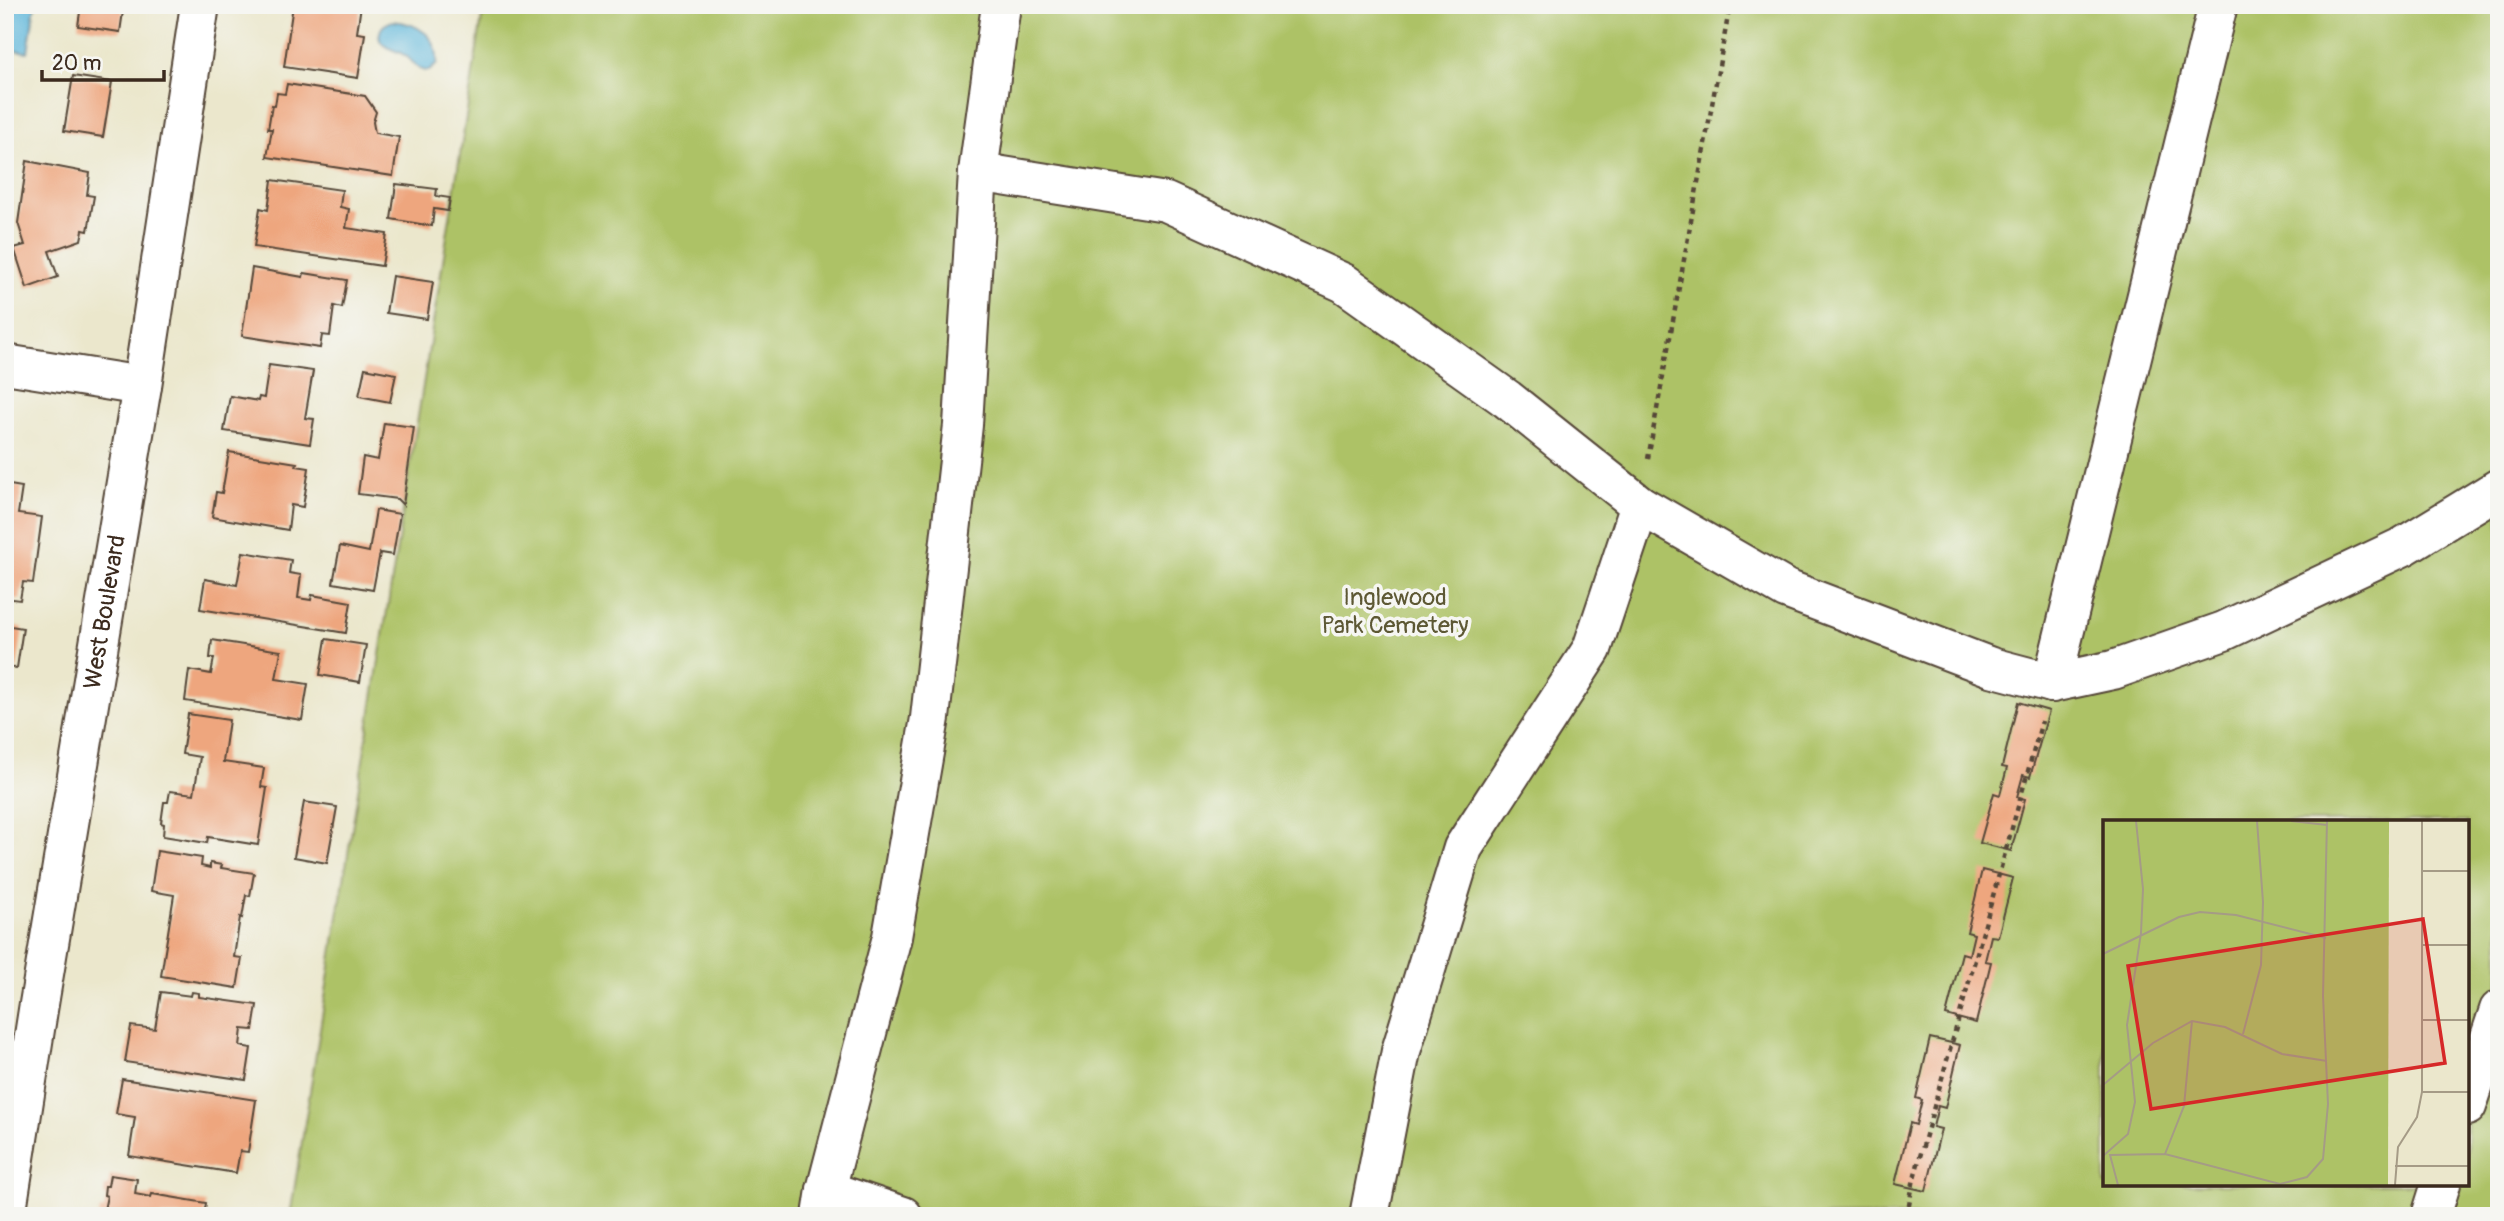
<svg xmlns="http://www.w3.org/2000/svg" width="2504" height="1221" viewBox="0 0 2504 1221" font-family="Pangolin,sans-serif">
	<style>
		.green { fill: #adc266; stroke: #747642; stroke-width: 2; fill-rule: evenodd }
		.water { fill: #5eb7db; stroke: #4c707c; stroke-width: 2 }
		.building { fill: #eea67e }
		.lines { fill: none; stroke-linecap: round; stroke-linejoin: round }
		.minor-casing { stroke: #554638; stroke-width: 42 }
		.path { stroke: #554638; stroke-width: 4.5; stroke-dasharray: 5 5; stroke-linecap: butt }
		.minor { stroke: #fff; stroke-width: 38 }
		.labels { text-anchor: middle; stroke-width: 7; stroke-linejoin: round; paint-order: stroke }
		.park-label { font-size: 24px; fill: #5d5834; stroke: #f6f6f2 }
		.street-label { font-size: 24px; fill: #3b2a1e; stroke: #f6f6f2 }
		.inset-road { fill: none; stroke: #a59b86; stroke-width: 2 }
		.view { fill: #d62828; fill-opacity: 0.15; stroke: #d62828; stroke-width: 3.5 }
		.inset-edge { fill: none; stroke: #3b2a1e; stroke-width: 3.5 }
	</style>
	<rect width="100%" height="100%" fill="#f6f6f2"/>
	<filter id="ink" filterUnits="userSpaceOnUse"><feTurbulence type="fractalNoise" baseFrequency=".0143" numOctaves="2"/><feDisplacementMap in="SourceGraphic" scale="14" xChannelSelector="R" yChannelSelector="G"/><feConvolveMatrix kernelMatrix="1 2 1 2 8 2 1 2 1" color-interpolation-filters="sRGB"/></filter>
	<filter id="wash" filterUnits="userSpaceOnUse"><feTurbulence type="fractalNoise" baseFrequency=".00686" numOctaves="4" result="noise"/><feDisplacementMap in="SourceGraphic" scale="28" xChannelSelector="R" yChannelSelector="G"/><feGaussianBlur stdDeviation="1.57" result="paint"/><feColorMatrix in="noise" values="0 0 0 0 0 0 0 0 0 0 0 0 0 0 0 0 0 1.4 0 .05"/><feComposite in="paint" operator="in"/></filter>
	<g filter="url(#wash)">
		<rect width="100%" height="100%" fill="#ebe7cc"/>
		<path class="green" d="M484,5H2499V1216H290ZM2105,822H2467V1184H2105Z"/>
		<g class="water">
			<polygon points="5,5 35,5 28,52 5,49"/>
			<path d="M392,21C418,23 439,36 437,64L429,71C415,71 416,63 406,56C397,49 375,48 380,32C382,25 386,24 392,21Z"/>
		</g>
		<g id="blocks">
			<g class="building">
				<polygon points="81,5 124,5 120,32 78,26"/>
				<polygon points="293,5 361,5 357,33 365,34 358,78 284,67"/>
				<polygon points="73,76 112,82 103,137 64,131"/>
				<polygon points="287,84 365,96 376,112 373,122 375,133 399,137 393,176 267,157 272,129 268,129 272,105 275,106 277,93 285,94"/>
				<polygon points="27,161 90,173 87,195 94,196 88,231 83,230 81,240 49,251 58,277 27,288 14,248 25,245 18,223"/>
				<polygon points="272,180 342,190 340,207 349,209 346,228 387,234 382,266 254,247 260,208 268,210"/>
				<polygon points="396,184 437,189 436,196 450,198 448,211 434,209 432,226 391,219"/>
				<polygon points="5,200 12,201 7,238 5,238"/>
				<polygon points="252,268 303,277 304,273 347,280 342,308 334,306 330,336 322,335 320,348 242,336"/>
				<polygon points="392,276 433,282 427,319 386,313"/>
				<polygon points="269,365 313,371 305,418 314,419 310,444 224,431 230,396 258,401 259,397 264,398"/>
				<polygon points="365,368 396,374 390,402 359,396"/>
				<polygon points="384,423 414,427 403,505 397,499 358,494 363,457 378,460"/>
				<polygon points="229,452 297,463 296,466 309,468 303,507 291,505 288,530 212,517 216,492 222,493"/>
				<polygon points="5,481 10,485 22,487 18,514 42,517 33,583 23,582 20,600 5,598"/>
				<polygon points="376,510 400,514 393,555 380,553 373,590 333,583 340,546 369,552"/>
				<polygon points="243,552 291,560 289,573 301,575 298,598 311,600 312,595 351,602 346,633 200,609 205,579 237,585"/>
				<polygon points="5,625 23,628 17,668 5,667"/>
				<polygon points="326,639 366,645 360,682 320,675"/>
				<polygon points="212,640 281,651 276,679 308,684 302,720 185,701 189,670 211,674 214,658 210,658"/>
				<polygon points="2018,702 2049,711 2030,777 2023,775 2017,797 2025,799 2011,851 1980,843 1994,793 2000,795 2007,768 2002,767"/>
				<polygon points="188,714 229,720 223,762 264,768 261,787 267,788 258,845 208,837 207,843 163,836 164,824 161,823 164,802 168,802 170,791 194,794 200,757 182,754"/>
				<polygon points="304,802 337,807 327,863 294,857"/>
				<polygon points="157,851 202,858 201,866 210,868 210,863 222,865 221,868 254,873 250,896 246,895 242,918 240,917 234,957 242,958 237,988 161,976 174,895 151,891"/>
				<polygon points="1982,870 2013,878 1998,937 1991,936 1985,961 1991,962 1976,1023 1946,1015 1962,953 1969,955 1974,934 1967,932"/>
				<polygon points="161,992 191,996 192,992 199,993 199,997 257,1005 253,1030 242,1029 240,1046 251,1048 246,1080 125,1062 131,1026 155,1029"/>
				<polygon points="1930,1038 1960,1045 1945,1108 1938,1106 1933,1127 1941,1129 1926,1191 1895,1184 1910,1123 1916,1125 1922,1100 1916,1098"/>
				<polygon points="122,1079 256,1100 248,1152 240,1151 236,1173 129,1156 135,1117 116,1114"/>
				<polygon points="110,1175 137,1179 135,1194 151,1197 152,1194 206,1203 204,1216 99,1216 100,1210 104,1210 107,1196 104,1195 105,1186 108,1186"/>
			</g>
		</g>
	</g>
	<g filter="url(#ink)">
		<use href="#blocks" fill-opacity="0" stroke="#554638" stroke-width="2"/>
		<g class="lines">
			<defs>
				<g id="minor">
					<polyline points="978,172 1166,202 1344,283 1507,399 1640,505 1786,589 1991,667 2052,683 2113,670 2224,631 2404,546 2499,488"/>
					<polyline points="5,364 142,386"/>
					<polyline points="2052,683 2218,5"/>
					<polyline points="2467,1106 2499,1010"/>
					<polyline points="826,1190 903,1216"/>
					<path id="s1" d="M6,1216L38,1010L142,386L200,5"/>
					<polyline points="822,1216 826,1190 892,937 930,718 963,425 978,172 1001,5"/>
					<polyline points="1369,1216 1401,1051 1463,848 1592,649 1640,505"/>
					<polyline points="2431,1216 2441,1184"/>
				</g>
			</defs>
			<use href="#minor" class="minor-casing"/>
			<g class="path">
				<polyline points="1648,459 1730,5"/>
				<polyline points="1907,1216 1914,1178 2042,721"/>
			</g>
			<use href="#minor" class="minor"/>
		</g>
	</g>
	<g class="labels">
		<g class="park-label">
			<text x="1395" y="605">Inglewood<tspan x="1395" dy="28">Park Cemetery</tspan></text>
		</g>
		<g class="street-label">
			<text dy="8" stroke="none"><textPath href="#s1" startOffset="612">West Boulevard</textPath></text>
		</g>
	</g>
	<g transform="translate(2103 820)">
		<rect width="366" height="366" fill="#ebe7cc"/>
		<path d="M0,1H286L285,365H0Z" fill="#adc266"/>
		<path class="inset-road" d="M188,1L224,5M319,51H366M319,125H366M0,134L76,97L97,92L133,95L223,118M319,200H366M140,214L158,145L160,82L154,1M0,265L50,223L89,201L122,207L179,234L224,241M319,272H366M62,334L81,286L89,201M0,336L25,314L32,282L24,205L38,113L40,69L33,1M292,346H366M15,365L7,335L62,334L177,364L204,357L220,339L225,284L220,176L224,1M292,365L295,327L314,297L319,272V1"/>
		<path class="view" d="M320,99L342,243L48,289L25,146Z"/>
		<rect width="366" height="366" class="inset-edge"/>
	</g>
	<rect width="2504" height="1221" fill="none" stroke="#f6f6f2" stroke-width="28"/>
	<path d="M42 70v10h122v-10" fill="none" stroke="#3b2a1e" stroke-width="3.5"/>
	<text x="52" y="70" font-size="21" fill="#3b2a1e" stroke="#f6f6f2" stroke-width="5" paint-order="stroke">20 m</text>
</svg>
